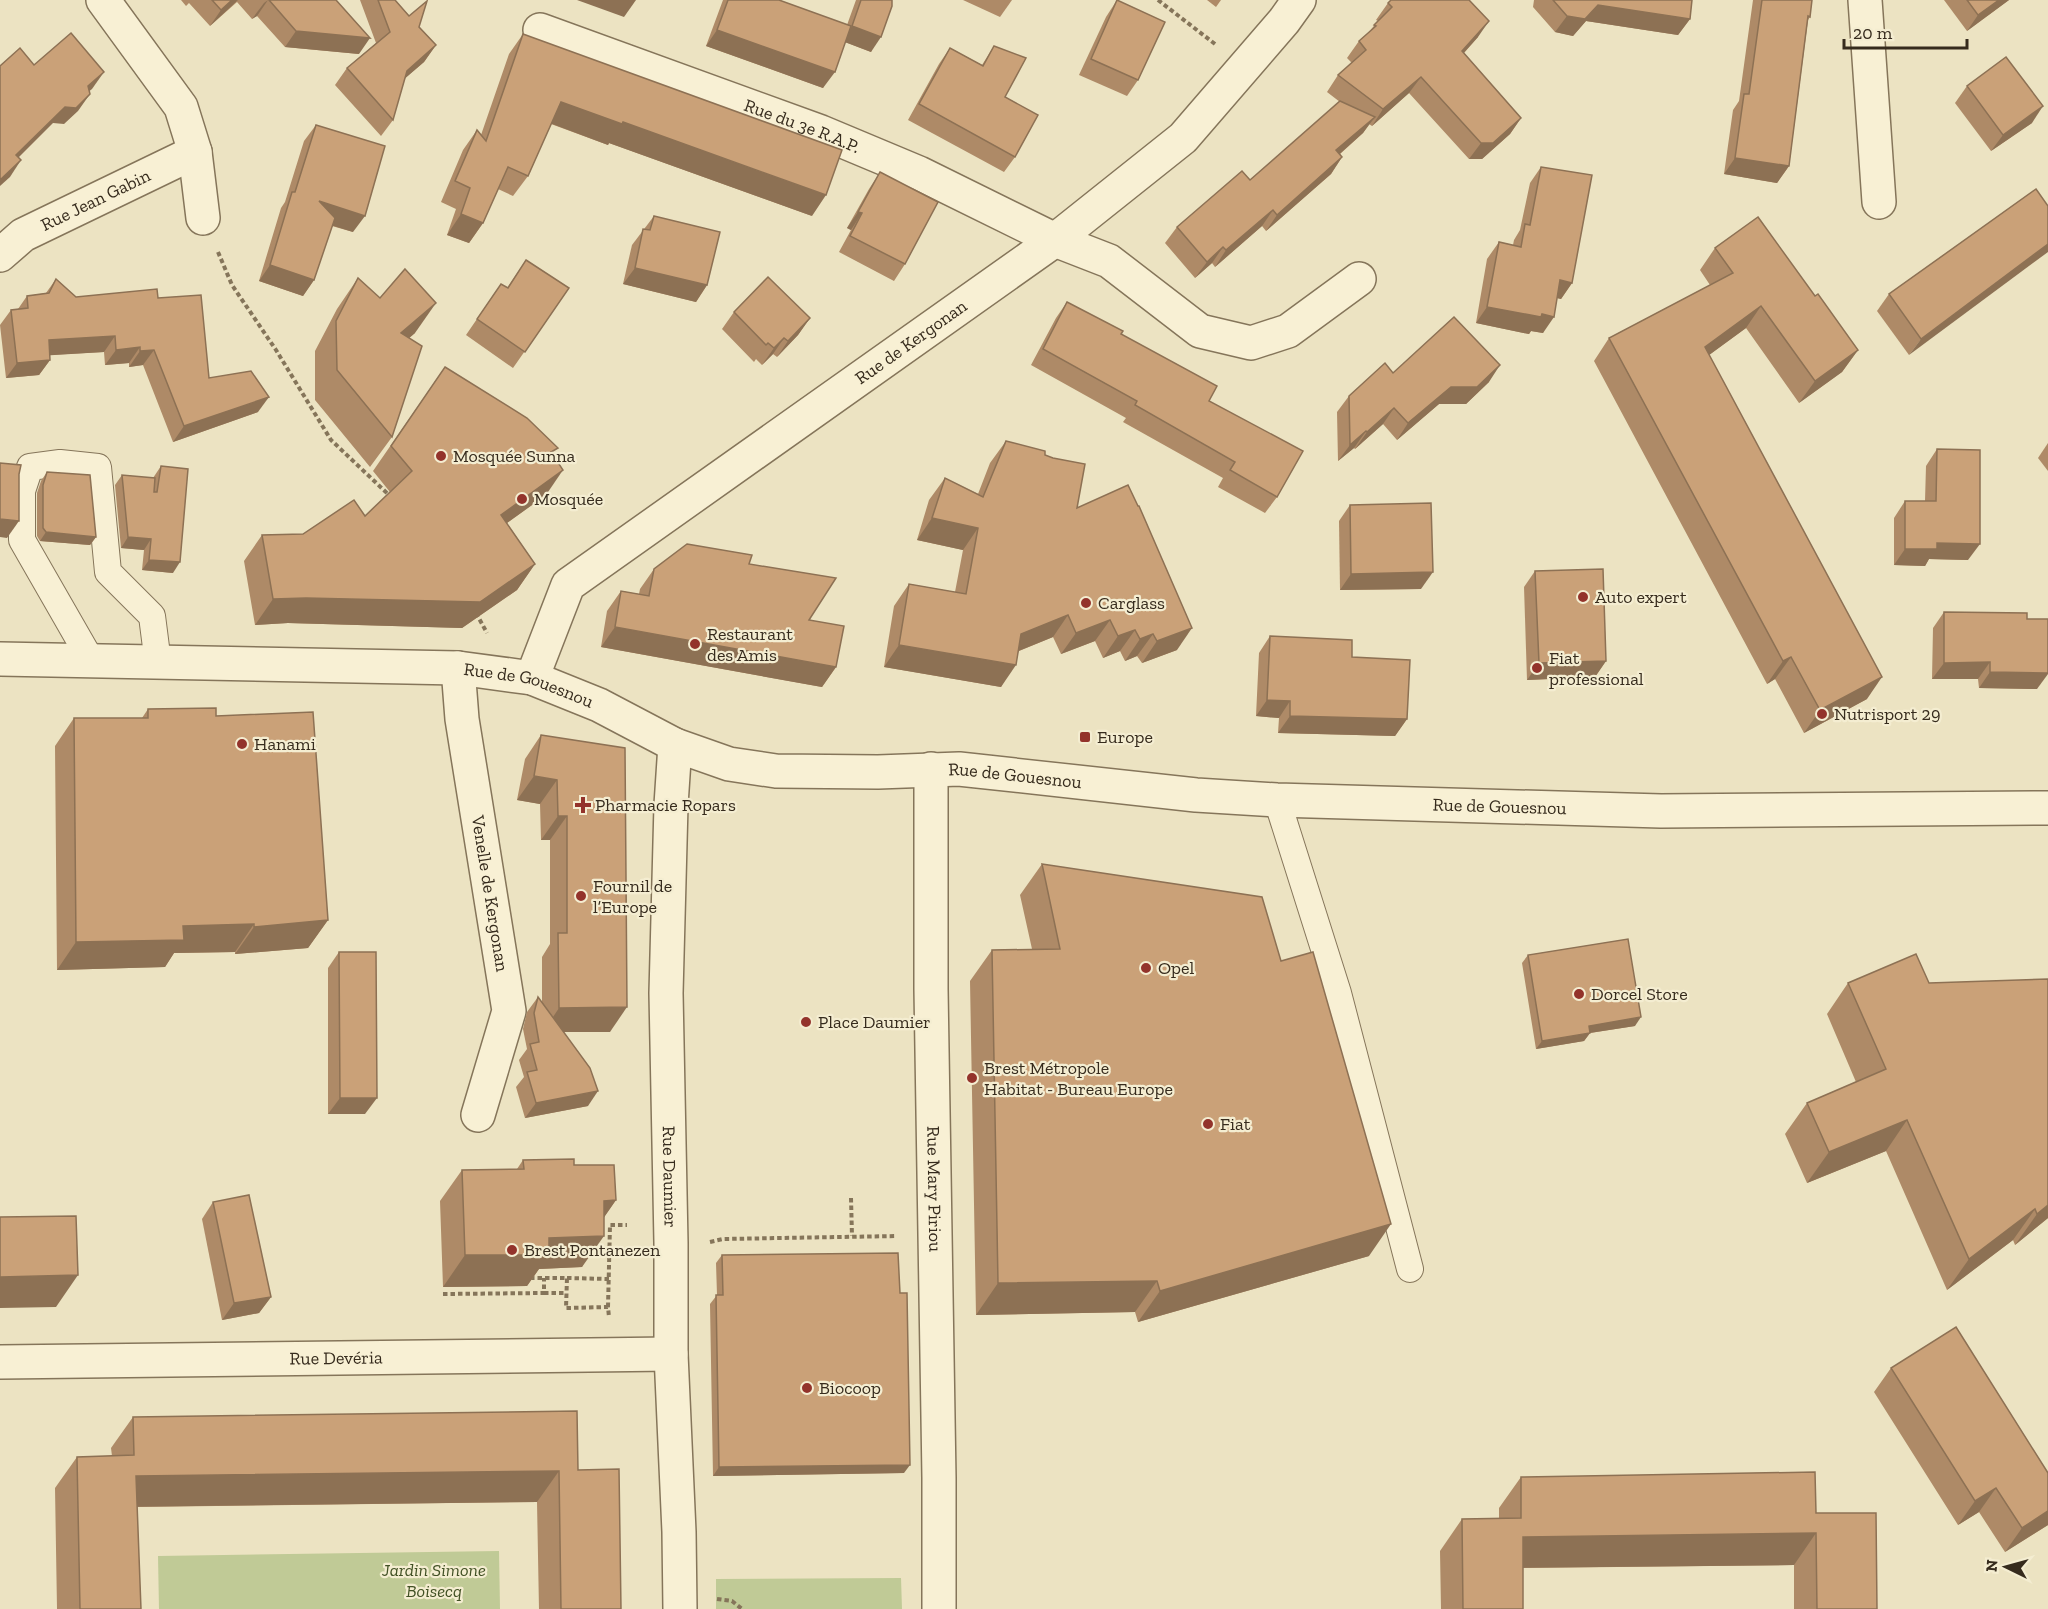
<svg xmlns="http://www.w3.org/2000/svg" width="2048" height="1609" viewBox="0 0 2048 1609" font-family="'Zilla Slab',serif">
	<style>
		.green { fill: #c0ca96 }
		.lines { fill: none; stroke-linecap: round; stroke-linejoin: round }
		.service-casing { stroke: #85755a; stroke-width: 28 }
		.minor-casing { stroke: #85755a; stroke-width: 36 }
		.tertiary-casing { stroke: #85755a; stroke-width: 36 }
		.path { stroke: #85755a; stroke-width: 4; stroke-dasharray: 4.5 3; stroke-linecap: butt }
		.service { stroke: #f8f0d4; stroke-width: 26 }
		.minor { stroke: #f8f0d4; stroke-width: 33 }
		.tertiary { stroke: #f8f0d4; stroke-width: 33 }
		.wall { fill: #ae8a67 }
		.shaded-wall { fill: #8d7154 }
		.building { fill: #caa178; stroke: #8d7154; stroke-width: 1.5 }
		.poi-dot { fill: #93332b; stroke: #f4edd1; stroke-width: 2 }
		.labels { text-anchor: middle; stroke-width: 4.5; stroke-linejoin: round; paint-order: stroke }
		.street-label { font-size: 18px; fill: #362b1d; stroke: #f4edd1 }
		.poi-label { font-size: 18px; fill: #362b1d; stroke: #f4edd1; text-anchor: start }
		.park-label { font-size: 18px; font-style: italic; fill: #425125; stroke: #f4edd1 }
	</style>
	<rect width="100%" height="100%" fill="#ece3c2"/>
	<g class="green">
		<polygon points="499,1551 500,1609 159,1609 158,1556"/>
		<polygon points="901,1578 902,1609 716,1609 716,1579"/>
	</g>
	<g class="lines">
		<defs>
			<g id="service">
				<polyline points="92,662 22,540 22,491 30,467 60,463 98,467 108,572 152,616 158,663"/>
				<polyline points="1277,800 1338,993 1410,1269"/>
			</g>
			<g id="minor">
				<polyline points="103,0 181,107 195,152 203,218"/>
				<polyline points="1865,0 1879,202"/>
				<path id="s1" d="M540,30L821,132L919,173L1055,240L1109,261L1200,331L1251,343L1288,331L1359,279"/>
				<path id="s2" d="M0,255L23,235L195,152"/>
				<path id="s3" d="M458,668L462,719L509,1011L478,1115"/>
				<path id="s4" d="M532,678L568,585L1055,240L1183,138L1284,21L1299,0"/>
				<path id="s5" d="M675,745L671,805L666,993L671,1243V1354L679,1532L680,1609"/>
				<path id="s6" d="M931,769V989L939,1478V1609"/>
				<path id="s7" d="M0,1362L671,1354"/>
			</g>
			<g id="tertiary">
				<path id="s8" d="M0,659L458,668L532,678L599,705L675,745L729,764L776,771L878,772L959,769L1196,795L1277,800L1661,811L2048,808"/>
			</g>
		</defs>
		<use href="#service" class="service-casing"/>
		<use href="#minor" class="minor-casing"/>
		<use href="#tertiary" class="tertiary-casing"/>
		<g class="path">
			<polyline points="1158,0 1215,44"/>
			<polyline points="218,252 232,285 276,350 331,440 390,496"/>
			<polyline points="476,613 487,633"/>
			<polyline points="851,1198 852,1236"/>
			<polyline points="710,1242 723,1239 897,1236"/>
			<polyline points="530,1278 567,1278 566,1308 608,1307 609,1317"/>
			<polyline points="567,1278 609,1279"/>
			<polyline points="544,1293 566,1293"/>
			<polyline points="443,1294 544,1293 544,1278"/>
			<polyline points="608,1307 610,1225 627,1225"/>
			<polyline points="717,1599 732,1601 742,1609"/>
		</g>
		<use href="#service" class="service"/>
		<use href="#minor" class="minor"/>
		<use href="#tertiary" class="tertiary"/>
	</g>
	<g class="wall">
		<polygon points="181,0 336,0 359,54 285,47 257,16 252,19 237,2 210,26 189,3 186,6"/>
		<polygon points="360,0 395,0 436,45 424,62 404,79 393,120 381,136 335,85 347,68 376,43"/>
		<polygon points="723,0 779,0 847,25 856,0 892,0 871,52 845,42 823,88 706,46"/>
		<polygon points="963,0 1012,0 1000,17"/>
		<polygon points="1117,0 1138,80 1127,96 1079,75 1106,17"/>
		<polygon points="1207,0 1221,0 1216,7"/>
		<polygon points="1534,0 1692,0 1690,19 1678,35 1586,21 1573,36 1555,32 1533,7"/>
		<polygon points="1753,0 1812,0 1810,17 1808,20 1789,166 1777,183 1724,174 1733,110 1739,101"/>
		<polygon points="1944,0 2009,0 1967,31"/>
		<polygon points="1388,3 1478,37 1464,53 1521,118 1510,134 1482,159 1469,159 1409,93 1372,126 1369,124 1363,133 1340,154 1342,157 1331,174 1266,231 1262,226 1215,267 1212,263 1195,278 1165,243 1177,227 1250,180 1340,102 1327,92 1338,75 1352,63 1347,58 1359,41 1368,33 1378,21 1376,20"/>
		<polygon points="523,34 812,216 609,143 608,145 551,124 528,176 513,196 498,189 483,223 469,243 447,235 456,209 441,202 463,150 477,130 481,135 509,54"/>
		<polygon points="994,46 1005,97 1015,157 1004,172 908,120 939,64 950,48 982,65"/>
		<polygon points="1967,86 2032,123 1991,151 1955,103"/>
		<polygon points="316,125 353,232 332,226 314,280 303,296 259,281 281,208 285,202 304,141"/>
		<polygon points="1541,167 1572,283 1561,299 1557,298 1543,333 1531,331 1529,334 1476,323 1487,259 1499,242 1513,245 1514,240 1520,230 1530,183"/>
		<polygon points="880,172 905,264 894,281 839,252 851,230 847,228 869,189"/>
		<polygon points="2036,189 1909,355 1877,311 1889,294"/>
		<polygon points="654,216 707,285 696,302 623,284 632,245"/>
		<polygon points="1715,248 1815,296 1858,350 1842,372 1799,403 1746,328 1709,355 1867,699 1804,733 1775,679 1767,684 1594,361 1609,338 1710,285 1700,270"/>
		<polygon points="526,260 569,288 513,368 466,335 501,284 507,288"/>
		<polygon points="358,278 415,333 409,338 392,437 370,467 315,400 315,351 337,309"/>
		<polygon points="56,279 76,297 158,298 209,378 258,412 173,442 143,365 129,367 129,363 105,365 104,352 49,355 50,360 39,375 6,378 0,325 11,310 18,309 27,296 46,293"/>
		<polygon points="1067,302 1121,334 1209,401 1277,497 1265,513 1218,487 1223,478 1123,422 1126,418 1031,365 1056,318"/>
		<polygon points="734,312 810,318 798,335 777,357 773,354 762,365 756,359 754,362 722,329"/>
		<polygon points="445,367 553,455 546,495 507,523 535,564 517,590 462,628 288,623 255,625 244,561 262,535 303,534 365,516 390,492 373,471"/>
		<polygon points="1393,373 1489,382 1466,404 1439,404 1397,440 1383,424 1355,449 1354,448 1338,461 1337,412 1349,396"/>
		<polygon points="1006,441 1045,455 1077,508 1177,650 1142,663 1137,656 1125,661 1120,651 1103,658 1095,641 1061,654 1053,637 1019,651 1001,687 884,667 894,606 909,584 955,592 963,550 917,540 929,500 945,478 978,494 990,463"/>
		<polygon points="2048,443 2048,471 2038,458"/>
		<polygon points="1937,449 1968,560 1929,559 1925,566 1894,565 1894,518 1905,501 1925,501 1926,466"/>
		<polygon points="161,466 173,573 142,570 144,550 121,548 115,485 122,475 153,478"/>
		<polygon points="47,472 96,537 90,545 40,541 37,536 37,493 41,481"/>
		<polygon points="1350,505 1421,589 1340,590 1339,521"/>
		<polygon points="654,569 809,620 836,667 822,687 601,647 607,611 621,591 639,594 640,589"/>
		<polygon points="1535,571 1606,661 1595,677 1527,680 1524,587"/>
		<polygon points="1944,612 2027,619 2037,689 1979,688 1978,679 1932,679 1933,628"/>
		<polygon points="1270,636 1407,719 1395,736 1278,733 1279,718 1256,716 1259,653"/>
		<polygon points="148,709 216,716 328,920 308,948 235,954 235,952 174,953 165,967 57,970 55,746 74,718 142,718"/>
		<polygon points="541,735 625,748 610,1032 563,1032 588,1106 525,1118 516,1087 524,1077 519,1060 527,1049 523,1029 527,1012 538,997 542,1002 542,957 550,944 550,840 541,840 540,804 517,800 525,759"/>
		<polygon points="1042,864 1281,961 1369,1256 1138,1322 1135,1312 976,1315 970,981 992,950 1032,949 1020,895"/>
		<polygon points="339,952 365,1114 328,1114 328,968"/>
		<polygon points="1528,955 1635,1026 1590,1033 1584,1041 1536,1049 1522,963"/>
		<polygon points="1848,983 1929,983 2048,1218 2015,1245 2013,1240 1947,1290 1886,1151 1807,1183 1785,1134 1807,1103 1856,1082 1827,1014"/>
		<polygon points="523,1160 574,1165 616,1200 604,1217 582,1267 539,1269 527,1286 443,1287 440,1201 462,1170 517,1169"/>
		<polygon points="213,1202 271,1297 259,1313 222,1320 202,1219"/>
		<polygon points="722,1255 904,1473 713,1476 710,1304 717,1295 716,1263"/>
		<polygon points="1891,1368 2048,1525 2005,1552 1979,1512 1958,1525 1874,1392"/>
		<polygon points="133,1417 578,1470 621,1609 539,1609 537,1502 137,1507 141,1609 57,1609 55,1488 77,1457 112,1456 111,1448"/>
		<polygon points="1521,1477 1816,1513 1877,1609 1794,1609 1794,1565 1523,1568 1523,1609 1441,1609 1440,1551 1462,1519 1499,1519 1499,1508"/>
	</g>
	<g class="shaded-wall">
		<polygon points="232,0 238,0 210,26 221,10"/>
		<polygon points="268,0 257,16 252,19 264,3"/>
		<polygon points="577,0 636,0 624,17"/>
		<polygon points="1999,0 2009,0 1967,31 1978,15"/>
		<polygon points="1598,5 1690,19 1678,35 1586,21 1573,36 1555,32 1567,16"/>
		<polygon points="1489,21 1478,37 1451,67 1462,51"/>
		<polygon points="852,26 881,37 871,52 842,41"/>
		<polygon points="717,30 835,72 823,88 706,46"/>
		<polygon points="296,31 370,38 359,54 285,47"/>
		<polygon points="436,45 424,62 395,87 407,71"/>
		<polygon points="104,72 92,89 76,102 88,86"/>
		<polygon points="1421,77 1409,93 1372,126 1383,109"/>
		<polygon points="90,94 78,111 64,124 53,123 5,171 16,155 65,107"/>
		<polygon points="561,102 623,122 826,195 812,216 609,143 608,145 547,122"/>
		<polygon points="2043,106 2032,123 1991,151 2003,135"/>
		<polygon points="1375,117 1363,133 1325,167 1336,150"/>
		<polygon points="1521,118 1510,134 1482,159 1469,159 1481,143"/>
		<polygon points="1342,157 1331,174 1266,231 1277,215"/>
		<polygon points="1735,158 1789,166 1777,183 1724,174"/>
		<polygon points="21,160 10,177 0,186 0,180"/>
		<polygon points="319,201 365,216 353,232 308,218"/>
		<polygon points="1273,210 1262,226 1215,267 1226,250"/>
		<polygon points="858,212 862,213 851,230 847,228"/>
		<polygon points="461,214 483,223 469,243 447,235"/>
		<polygon points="2048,244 2048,252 1909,355 1921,339"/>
		<polygon points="1223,247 1212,263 1195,278 1207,262"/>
		<polygon points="270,265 314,280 303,296 259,281"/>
		<polygon points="635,268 707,285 696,302 623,284"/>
		<polygon points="1560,280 1572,283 1561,299 1549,296"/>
		<polygon points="436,303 415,333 380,363 401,333"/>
		<polygon points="1761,306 1746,328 1690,369 1705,347"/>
		<polygon points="1487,307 1542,314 1554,317 1543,333 1531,331 1529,334 1476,323"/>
		<polygon points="810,318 798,335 777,357 788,341"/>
		<polygon points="115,336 104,352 38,356 49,340"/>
		<polygon points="784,338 773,354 762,365 774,348"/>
		<polygon points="140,347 129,363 105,365 116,350"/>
		<polygon points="154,350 143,365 129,367 140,351"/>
		<polygon points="1858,350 1842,372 1799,403 1815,381"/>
		<polygon points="50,360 39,375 6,378 17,363"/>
		<polygon points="1500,365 1489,382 1466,404 1439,404 1397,440 1408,423 1451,387"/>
		<polygon points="269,397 258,412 173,442 184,426"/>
		<polygon points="1394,408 1383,424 1355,449 1367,432"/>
		<polygon points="1366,431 1354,448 1338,461 1350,445"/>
		<polygon points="563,470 546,495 483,540 501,515"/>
		<polygon points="932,518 978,528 963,550 917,540"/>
		<polygon points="0,519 19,521 7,538 0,537"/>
		<polygon points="46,532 96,537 90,545 40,541"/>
		<polygon points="128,537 151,539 144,550 121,548"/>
		<polygon points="1937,543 1980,544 1968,560 1929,559 1925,566 1894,565 1905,549"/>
		<polygon points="149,560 180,562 173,573 142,570"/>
		<polygon points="535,564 517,590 462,628 288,623 255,625 273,599"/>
		<polygon points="1433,572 1421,589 1340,590 1351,574"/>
		<polygon points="1068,615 1053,637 1006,656 1021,634"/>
		<polygon points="1110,620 1095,641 1061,654 1076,633"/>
		<polygon points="615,627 836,667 822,687 601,647"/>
		<polygon points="1192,628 1177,650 1142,663 1157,641"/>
		<polygon points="1135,630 1120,651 1103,658 1118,636"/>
		<polygon points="1153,634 1137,656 1125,661 1140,639"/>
		<polygon points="899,645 1016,665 1001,687 884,667"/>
		<polygon points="1791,657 1775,679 1767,684 1783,661"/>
		<polygon points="1606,661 1595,677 1527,680 1539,663"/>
		<polygon points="1990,662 1978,679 1932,679 1944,663"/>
		<polygon points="1990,672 2048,673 2048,674 2037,689 1979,688"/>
		<polygon points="1882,677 1867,699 1804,733 1820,710"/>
		<polygon points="1267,700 1290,701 1279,718 1256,716"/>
		<polygon points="1290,716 1407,719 1395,736 1278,733"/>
		<polygon points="534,776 557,780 540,804 517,800"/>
		<polygon points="558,816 567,816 550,840 541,840"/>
		<polygon points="328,920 308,948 235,954 254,927"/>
		<polygon points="254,924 235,952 174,953 165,967 57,970 76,942 183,926"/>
		<polygon points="627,1007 610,1032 543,1032 559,1008"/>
		<polygon points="1641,1017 1635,1026 1583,1034 1589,1026"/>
		<polygon points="1590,1033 1584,1041 1536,1049 1542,1041"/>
		<polygon points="598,1091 588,1106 525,1118 536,1103"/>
		<polygon points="340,1098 377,1098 365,1114 328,1114"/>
		<polygon points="1907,1120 1886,1151 1807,1183 1829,1152"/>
		<polygon points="616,1200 594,1232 604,1201"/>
		<polygon points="2048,1205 2048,1218 2015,1245 2037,1214"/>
		<polygon points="2035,1209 2013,1240 1947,1290 1969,1259"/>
		<polygon points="1391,1224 1369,1256 1138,1322 1160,1291"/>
		<polygon points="604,1236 582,1267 539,1269 527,1286 443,1287 465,1255 549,1238"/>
		<polygon points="78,1275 56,1307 0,1308 0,1277"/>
		<polygon points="1157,1281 1135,1312 976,1315 998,1283"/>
		<polygon points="271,1297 259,1313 222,1320 234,1303"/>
		<polygon points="910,1465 904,1473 713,1476 719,1467"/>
		<polygon points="559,1471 537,1502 114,1507 136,1476"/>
		<polygon points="1996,1488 1979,1512 1958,1525 1975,1501"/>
		<polygon points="2048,1511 2048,1525 2005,1552 2022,1528"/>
		<polygon points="1816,1533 1794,1565 1501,1568 1523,1537"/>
	</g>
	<g class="building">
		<polygon points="212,0 232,0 221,10"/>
		<polygon points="269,0 336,0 370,38 296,31"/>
		<polygon points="378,0 395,0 409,16 427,1 419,27 436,45 407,71 393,120 347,68 390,32"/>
		<polygon points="728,0 779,0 851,26 835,72 717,30"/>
		<polygon points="861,0 892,0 892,6 881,37 852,26"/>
		<polygon points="1117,0 1165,22 1138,80 1091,59"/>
		<polygon points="1391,0 1469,0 1489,21 1462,51 1521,118 1493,143 1481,143 1421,77 1383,109 1338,75 1366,50 1359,41 1376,26 1374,25 1392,7 1388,3"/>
		<polygon points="1553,0 1692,0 1690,19 1598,5 1585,19 1567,16"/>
		<polygon points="1762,0 1812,0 1810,17 1808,16 1789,166 1735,158 1744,94 1749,94"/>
		<polygon points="1967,0 1999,0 1978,15"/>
		<polygon points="71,33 104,72 88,86 90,94 76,108 65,107 16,155 21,160 0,180 0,66 20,48 34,65"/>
		<polygon points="523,34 842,150 826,195 623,122 622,124 561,102 528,176 508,167 483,223 461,214 470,188 455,181 477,130 486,141"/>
		<polygon points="994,46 1026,58 1005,97 1038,115 1015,157 919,104 950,48 983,66"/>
		<polygon points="2006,57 2043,106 2003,135 1967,86"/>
		<polygon points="1340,101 1375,117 1336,150 1342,157 1277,215 1273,210 1226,250 1223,247 1207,262 1177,227 1242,171 1250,180"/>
		<polygon points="316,125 385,146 365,216 319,201 335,218 314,280 270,265 292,192 295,192"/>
		<polygon points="1541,167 1592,175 1572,283 1560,280 1554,317 1542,314 1541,317 1487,307 1499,242 1521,247 1525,224 1530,225"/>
		<polygon points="880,172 938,202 905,264 850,236 862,213 858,212"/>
		<polygon points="2036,189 2048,206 2048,244 1921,339 1889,294"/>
		<polygon points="654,216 720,232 707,285 635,268 643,229 650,230"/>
		<polygon points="1758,217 1815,296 1818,294 1858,350 1815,381 1761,306 1705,347 1882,677 1820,710 1791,657 1783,661 1609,338 1733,273 1715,248"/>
		<polygon points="526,260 569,288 525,352 477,319 501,284 508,288"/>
		<polygon points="405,269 436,303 401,333 422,346 392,437 337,370 336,321 358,278 380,298"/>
		<polygon points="768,277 810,318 788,341 784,338 774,348 768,343 766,345 734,312"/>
		<polygon points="56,279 76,297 157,289 158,298 201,295 209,378 251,371 269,397 184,426 154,350 140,351 140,347 116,350 115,336 49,340 50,360 17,363 11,310 28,308 27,296 49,293"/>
		<polygon points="1067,302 1123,331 1121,334 1217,386 1209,401 1303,451 1277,497 1230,470 1235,462 1135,405 1137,401 1043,349"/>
		<polygon points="1454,317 1500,365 1477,387 1451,387 1408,423 1394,408 1367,432 1366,431 1350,445 1349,396 1385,363 1393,373"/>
		<polygon points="445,367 527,418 558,448 551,452 563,470 501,515 535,564 480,602 306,598 273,599 262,535 303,534 354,500 365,516 412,471 391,446"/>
		<polygon points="1006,441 1045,451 1045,455 1053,458 1085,464 1077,508 1128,485 1138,506 1139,506 1192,628 1157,641 1153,634 1140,639 1135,630 1118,636 1110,620 1076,633 1068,615 1021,634 1016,665 899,645 909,584 966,594 978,528 932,518 945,478 983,497"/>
		<polygon points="1937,449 1980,450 1980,544 1937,543 1937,549 1905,549 1905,501 1936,501"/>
		<polygon points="0,463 21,465 19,474 19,521 0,519"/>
		<polygon points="161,466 188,469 180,562 149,560 151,539 128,537 122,475 155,478 154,492 157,492"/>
		<polygon points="47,472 90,475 96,537 46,532 43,528 43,485"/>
		<polygon points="1431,503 1433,572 1351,574 1350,505"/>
		<polygon points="687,544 752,555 749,564 836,578 809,620 844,626 836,667 615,627 621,591 649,596 654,569"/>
		<polygon points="1603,569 1606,661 1539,663 1535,571"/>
		<polygon points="1944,612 2027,613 2027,619 2048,619 2048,673 1990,672 1990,662 1944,663"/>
		<polygon points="1270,636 1352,640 1352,657 1410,660 1407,719 1290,716 1290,701 1267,700"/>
		<polygon points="216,708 216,716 313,712 328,920 254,927 254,924 183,926 184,940 76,942 74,718 148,718 148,709"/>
		<polygon points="541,735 625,748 627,1007 559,1008 558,933 567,933 567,816 558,816 557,780 534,776"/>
		<polygon points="1042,864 1262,897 1281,961 1313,952 1391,1224 1160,1291 1157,1281 998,1283 992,950 1060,949"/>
		<polygon points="1628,939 1641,1017 1589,1026 1590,1033 1542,1041 1528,955"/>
		<polygon points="339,952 376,952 377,1098 340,1098"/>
		<polygon points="1916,954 1929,983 2048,979 2048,1205 2037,1214 2035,1209 1969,1259 1907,1120 1829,1152 1807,1103 1886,1069 1848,983"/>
		<polygon points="538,997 590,1068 598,1091 536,1103 527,1072 537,1070 530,1044 539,1042 534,1013"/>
		<polygon points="574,1159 574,1165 614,1165 616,1200 604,1201 604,1236 549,1238 549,1255 465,1255 462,1170 524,1169 523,1160"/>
		<polygon points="249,1195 271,1297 234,1303 213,1202"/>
		<polygon points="76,1216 78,1275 0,1277 0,1217"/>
		<polygon points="898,1253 900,1293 907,1293 910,1465 719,1467 716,1295 723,1295 722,1255"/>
		<polygon points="1956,1327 2048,1473 2048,1511 2022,1528 1996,1488 1975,1501 1891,1368"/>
		<polygon points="577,1411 578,1470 619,1469 621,1609 561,1609 559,1471 136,1476 141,1609 80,1609 77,1457 134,1455 133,1417"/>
		<polygon points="1815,1472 1816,1513 1876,1513 1877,1609 1817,1609 1816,1533 1523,1537 1523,1609 1463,1609 1462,1519 1521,1518 1521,1477"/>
	</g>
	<g class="poi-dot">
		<circle cx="441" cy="456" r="6"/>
		<circle cx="522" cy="499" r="6"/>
		<circle cx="1583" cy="597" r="6"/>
		<circle cx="1086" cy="603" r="6"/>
		<circle cx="695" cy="644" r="6"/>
		<circle cx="1537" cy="668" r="6"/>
		<circle cx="1822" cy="714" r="6"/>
		<rect x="1079" y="731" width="12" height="12" rx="3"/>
		<circle cx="242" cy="744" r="6"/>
		<path d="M580 796h6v6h6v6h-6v6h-6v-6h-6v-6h6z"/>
		<circle cx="581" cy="896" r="6"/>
		<circle cx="1146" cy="968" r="6"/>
		<circle cx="1579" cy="994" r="6"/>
		<circle cx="806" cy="1022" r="6"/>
		<circle cx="972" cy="1078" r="6"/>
		<circle cx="1208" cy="1124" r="6"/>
		<circle cx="512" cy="1250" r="6"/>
		<circle cx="807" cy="1388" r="6"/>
	</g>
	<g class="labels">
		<g class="street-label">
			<text dy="6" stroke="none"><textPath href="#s1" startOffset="279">Rue du 3e R.A.P.</textPath></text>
			<text dy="6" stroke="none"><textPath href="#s2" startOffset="111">Rue Jean Gabin</textPath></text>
			<text dy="6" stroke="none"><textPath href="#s4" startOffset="520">Rue de Kergonan</textPath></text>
			<text dy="6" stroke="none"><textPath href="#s8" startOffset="531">Rue de Gouesnou</textPath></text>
			<text dy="6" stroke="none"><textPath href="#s8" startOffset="1035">Rue de Gouesnou</textPath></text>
			<text dy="6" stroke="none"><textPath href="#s8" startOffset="1521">Rue de Gouesnou</textPath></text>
			<text dy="6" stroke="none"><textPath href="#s3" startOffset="228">Venelle de Kergonan</textPath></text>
			<text dy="6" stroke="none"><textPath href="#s5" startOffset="432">Rue Daumier</textPath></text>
			<text dy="6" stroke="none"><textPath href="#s6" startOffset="420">Rue Mary Piriou</textPath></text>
			<text dy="6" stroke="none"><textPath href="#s7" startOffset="336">Rue Devéria</textPath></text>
		</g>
		<g class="poi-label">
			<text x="453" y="462">Mosquée Sunna</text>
			<text x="534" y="505">Mosquée</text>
			<text x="1595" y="603">Auto expert</text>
			<text x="1098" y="609">Carglass</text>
			<text x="707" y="640">Restaurant<tspan x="707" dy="21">des Amis</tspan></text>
			<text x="1549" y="664">Fiat<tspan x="1549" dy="21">professional</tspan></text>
			<text x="1834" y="720">Nutrisport 29</text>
			<text x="1097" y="743">Europe</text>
			<text x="254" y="750">Hanami</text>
			<text x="595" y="811">Pharmacie Ropars</text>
			<text x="593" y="892">Fournil de<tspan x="593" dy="21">l’Europe</tspan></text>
			<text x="1158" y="974">Opel</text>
			<text x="1591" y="1000">Dorcel Store</text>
			<text x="818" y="1028">Place Daumier</text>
			<text x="984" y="1074">Brest Métropole<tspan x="984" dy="21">Habitat - Bureau Europe</tspan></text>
			<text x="1220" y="1130">Fiat</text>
			<text x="524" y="1256">Brest Pontanezen</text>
			<text x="819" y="1394">Biocoop</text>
		</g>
		<g class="park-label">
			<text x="434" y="1576">Jardin Simone<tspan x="434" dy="21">Boisecq</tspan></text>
		</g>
	</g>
	<g transform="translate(2006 1567) rotate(275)" stroke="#f4edd1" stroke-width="4.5" paint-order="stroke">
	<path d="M0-4.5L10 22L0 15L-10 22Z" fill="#362b1d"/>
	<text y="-9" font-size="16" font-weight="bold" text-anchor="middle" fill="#362b1d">N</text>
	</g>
	<path d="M1844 39v9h123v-9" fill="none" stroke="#362b1d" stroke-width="3"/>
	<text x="1853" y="39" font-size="18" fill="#362b1d" stroke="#f4edd1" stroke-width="4.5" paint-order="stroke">20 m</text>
</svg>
